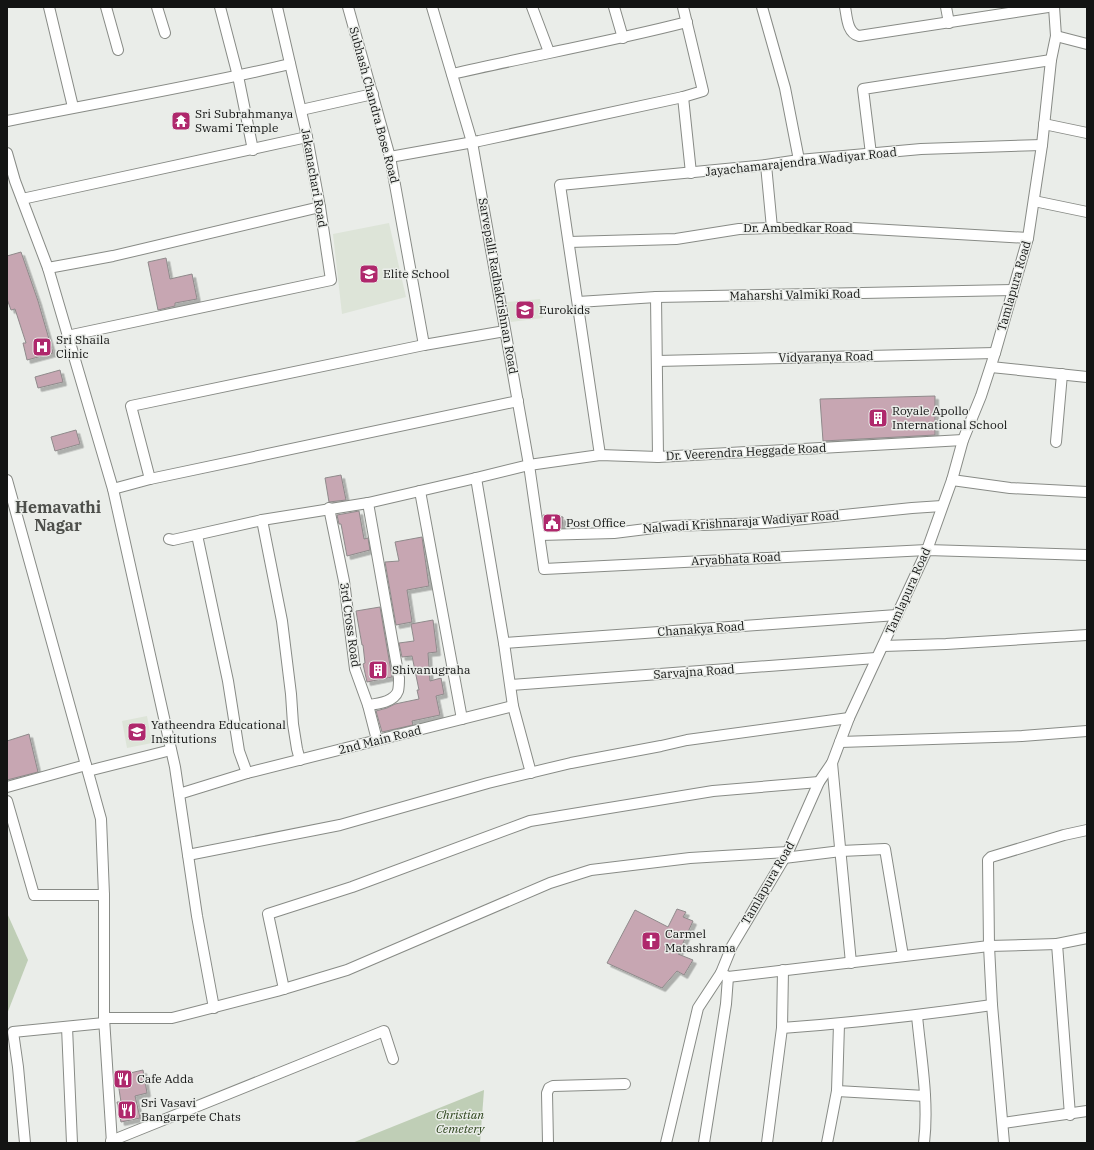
<svg xmlns="http://www.w3.org/2000/svg" width="1094" height="1150" viewBox="0 0 1094 1150" font-family="'IBM Plex Serif',serif">
	<style>
		.built { fill: #dde4d8 }
		.green { fill: #bfceb6 }
		.building { fill: #c7a6b2; stroke: #8f8a8b; filter: url(#shadow) }
		.lines { fill: none; stroke-linecap: round; stroke-linejoin: round }
		.minor-casing { stroke: #888b86; stroke-width: 12 }
		.minor { stroke: #fff; stroke-width: 10 }
		.labels { text-anchor: middle; stroke-width: 3; stroke-linejoin: round; paint-order: stroke }
		.street-label { font-size: 12px; fill: #131413; stroke: #eaede9 }
		.poi-label { font-size: 12px; fill: #131413; stroke: #eaede9; text-anchor: start }
		.park-label { font-size: 12px; font-style: italic; fill: #2a4219; stroke: #eaede9 }
		.district-label { font-size: 16px; font-weight: bold; fill: #4d4f4b; stroke: #eaede9 }
	</style>
	<defs>
		<filter id="shadow"><feDropShadow dx="3.5" dy="3.5" stdDeviation="0" flood-color="#0004"/></filter>
	</defs>
	<rect width="100%" height="100%" fill="#eaede9"/>
	<g class="built">
		<polygon points="389,223 406,297 342,314 333,234"/>
		<polygon points="540,299 543,318 511,322 507,302"/>
		<polygon points="147,716 152,743 127,748 122,721"/>
	</g>
	<g class="green">
		<polygon points="7,913 28,960 7,1014"/>
		<polygon points="484,1090 480,1143 352,1143"/>
	</g>
	<g class="building">
		<polygon points="21,252 38,301 53,353 27,360 23,343 26,343 15,309 11,310 7,299 7,256"/>
		<polygon points="166,258 170,279 192,274 197,299 175,303 175,306 158,310 148,262"/>
		<polygon points="60,370 63,382 38,388 35,377"/>
		<polygon points="935,396 935,435 823,441 820,399"/>
		<polygon points="76,430 80,444 55,451 51,437"/>
		<polygon points="341,475 346,500 329,502 325,478"/>
		<polygon points="359,511 364,539 368,538 370,550 347,556 341,524 339,524 337,515"/>
		<polygon points="543,515 563,517 562,528 545,528"/>
		<polygon points="422,537 429,586 407,590 412,622 396,625 385,562 399,561 395,542"/>
		<polygon points="380,607 392,677 367,682 363,664 365,663 363,645 362,645 356,611"/>
		<polygon points="433,620 437,652 428,653 430,681 441,678 444,694 436,696 440,715 412,721 413,725 382,732 376,711 387,708 395,704 419,699 417,690 419,690 412,656 402,657 399,643 414,641 411,624"/>
		<polygon points="29,734 38,772 7,780 7,741"/>
		<polygon points="677,909 686,912 683,917 693,921 678,954 693,960 684,975 677,971 662,988 607,963 635,910 668,927"/>
		<polygon points="143,1070 147,1093 135,1096 140,1118 121,1122 117,1102 121,1102 117,1076"/>
	</g>
	<g class="lines">
		<defs>
			<g id="minor">
				<polyline points="49,7 73,107"/>
				<polyline points="106,7 118,50"/>
				<polyline points="157,7 165,33"/>
				<polyline points="220,7 238,76 253,150"/>
				<polyline points="348,7 390,157 424,345"/>
				<polyline points="432,7 472,142 529,465 544,569 927,550 1087,555"/>
				<polyline points="532,7 549,52"/>
				<polyline points="614,7 623,38"/>
				<polyline points="762,7 785,88 799,160"/>
				<path d="M845,7C847,17 847,33 859,36L1048,7"/>
				<polyline points="946,7 949,23"/>
				<polyline points="1056,36 1087,44"/>
				<path d="M452,74C530,56 609,42 687,22"/>
				<polyline points="683,97 691,173"/>
				<polyline points="301,110 373,94"/>
				<path d="M7,121C101,102 196,86 290,64"/>
				<polyline points="1044,124 1087,133"/>
				<polyline points="7,153 15,181 48,268 113,489 175,767 197,916 214,1008"/>
				<polyline points="871,154 863,89 1051,60"/>
				<polyline points="390,157 479,141 683,97 703,91 683,7"/>
				<polyline points="766,165 772,228"/>
				<polyline points="22,199 307,137"/>
				<polyline points="1034,201 1087,212"/>
				<polyline points="569,242 676,239 739,229 772,228 854,228 1028,238"/>
				<polyline points="48,268 113,256 320,207"/>
				<polyline points="656,297 658,457"/>
				<polyline points="578,302 656,297 1013,290"/>
				<polyline points="67,336 331,280 320,207 307,137 277,7"/>
				<polyline points="657,361 995,353"/>
				<polyline points="991,367 1087,377"/>
				<polyline points="1056,442 1062,374"/>
				<polyline points="600,455 560,185 766,165 799,160 921,149 1042,145"/>
				<polyline points="476,478 504,643 513,706 531,773"/>
				<polyline points="150,479 131,406 424,345 505,331"/>
				<polyline points="7,480 101,819 104,895 104,1018 112,1143"/>
				<polyline points="952,480 1010,488 1087,492"/>
				<polyline points="113,489 150,479 518,401"/>
				<polyline points="420,491 462,719"/>
				<polyline points="329,508 344,581 355,669 368,705 377,740"/>
				<polyline points="262,520 282,621 291,694 293,724 297,749 300,760"/>
				<polyline points="197,535 228,681 239,751 247,773"/>
				<polyline points="540,535 614,533 670,526 765,523 912,508 942,506"/>
				<polyline points="169,539 173,540 262,520 368,503 476,478 529,465 600,455 658,457 963,440"/>
				<polyline points="504,643 897,615"/>
				<polyline points="883,646 946,644 1087,635"/>
				<polyline points="511,685 876,658"/>
				<path d="M368,705C378,704 394,702 398,691C399,687 399,682 399,678L368,503"/>
				<polyline points="840,742 1022,736 1087,731"/>
				<polyline points="832,763 851,963"/>
				<polyline points="88,771 171,750"/>
				<polyline points="7,787 86,765"/>
				<polyline points="179,794 247,773 513,706"/>
				<polyline points="7,801 34,895 104,895"/>
				<polyline points="188,855 340,825 488,783 571,763 661,746 687,740 849,718"/>
				<polyline points="784,858 841,851 885,849 903,956"/>
				<path d="M783,970L782,1028C852,1023 922,1015 992,1005"/>
				<polyline points="721,973 728,977 989,946 1057,944"/>
				<polyline points="284,989 268,914 352,887 530,821 713,791 819,782"/>
				<path d="M917,1016C921,1058 929,1101 924,1143"/>
				<polyline points="104,1018 172,1018 277,991 347,970 550,883 591,870 690,858 788,852"/>
				<polyline points="67,1027 72,1143"/>
				<polyline points="837,1091 925,1096"/>
				<polyline points="1070,1115 1057,944 1087,938"/>
				<polyline points="1003,1123 1087,1111"/>
				<polyline points="111,1141 384,1031 393,1059"/>
				<polyline points="25,1143 18,1067 13,1032 104,1023"/>
				<polyline points="548,1143 547,1093 549,1088 553,1086 625,1084"/>
				<polyline points="666,1143 698,1008 721,973 732,946 788,852 819,782 832,763 849,718 927,550 952,480 963,440 981,396 995,353 1028,238 1042,145 1051,60 1056,36 1054,7"/>
				<polyline points="704,1143 726,1004 728,977"/>
				<polyline points="767,1143 782,1028"/>
				<polyline points="827,1143 837,1091 839,1024"/>
				<polyline points="1004,1143 992,1005 989,946 988,860 991,857 1064,835 1087,830"/>
			</g>
		</defs>
		<use href="#minor" class="minor-casing"/>
		<use href="#minor" class="minor"/>
	</g>
	<defs>
		<symbol id="temple-square" viewBox="-11 -11 22 22"><rect x="-9" y="-9" width="18" height="18" rx="4" fill="#af286c" stroke="#eaede9"/><path d="M0-6L5-2H3V0L6.5 2.5H4V6H1.5V3h-3V6H-4V2.5H-6.5L-3 0V-2H-5Z" fill="#fff"/></symbol>
		<symbol id="school-square" viewBox="-11 -11 22 22"><rect x="-9" y="-9" width="18" height="18" rx="4" fill="#af286c" stroke="#eaede9"/><path d="M0-5L7-2L0 1L-7-2ZM-4 1L0 2.5L4 1V4Q0 6-4 4Z" fill="#fff"/></symbol>
		<symbol id="hospital-square" viewBox="-11 -11 22 22"><rect x="-9" y="-9" width="18" height="18" rx="4" fill="#af286c" stroke="#eaede9"/><path d="M-5-5h3v3.5h4V-5h3V5h-3V1.5h-4V5h-3Z" fill="#fff"/></symbol>
		<symbol id="building-square" viewBox="-11 -11 22 22"><rect x="-9" y="-9" width="18" height="18" rx="4" fill="#af286c" stroke="#eaede9"/><path d="M-4-6H4V6H1V3H-1V6H-4ZM-2.5-4.3h1.7v1.8h-1.7ZM.8-4.3h1.7v1.8H.8ZM-2.5-1h1.7V.8h-1.7ZM.8-1h1.7V.8H.8Z" fill="#fff"/></symbol>
		<symbol id="civic-square" viewBox="-11 -11 22 22"><rect x="-9" y="-9" width="18" height="18" rx="4" fill="#af286c" stroke="#eaede9"/><path d="M-.6-6.5H3V-4.5H.6V-3L4-1V1h2V6H-6V1h2V-1L-.6-3ZM-1.2 2.5V6h2.4V2.5Z" fill="#fff"/></symbol>
		<symbol id="university-square" viewBox="-11 -11 22 22"><rect x="-9" y="-9" width="18" height="18" rx="4" fill="#af286c" stroke="#eaede9"/><path d="M0-5L7-2L0 1L-7-2ZM-4 1L0 2.5L4 1V4Q0 6-4 4Z" fill="#fff"/></symbol>
		<symbol id="church-square" viewBox="-11 -11 22 22"><rect x="-9" y="-9" width="18" height="18" rx="4" fill="#af286c" stroke="#eaede9"/><path d="M-1.2-6h2.4v3.5h3.3v2.4h-3.3V6h-2.4V-.1h-3.3v-2.4h3.3Z" fill="#fff"/></symbol>
		<symbol id="restaurant-square" viewBox="-11 -11 22 22"><rect x="-9" y="-9" width="18" height="18" rx="4" fill="#af286c" stroke="#eaede9"/><path d="M-5-6h1v4h1v-4h1v4h1v-4h1v5L-1.5 .5V6h-2V.5L-5-1ZM5-6V6H3V1.5H1.5Q1.5-4 5-6Z" fill="#fff"/></symbol>
	</defs>
	<g fill-rule="evenodd">
		<use href="#temple-square" x="170" y="110" width="22" height="22"/>
		<use href="#school-square" x="358" y="263" width="22" height="22"/>
		<use href="#school-square" x="514" y="299" width="22" height="22"/>
		<use href="#hospital-square" x="31" y="336" width="22" height="22"/>
		<use href="#building-square" x="867" y="407" width="22" height="22"/>
		<use href="#civic-square" x="541" y="512" width="22" height="22"/>
		<use href="#building-square" x="367" y="659" width="22" height="22"/>
		<use href="#university-square" x="126" y="721" width="22" height="22"/>
		<use href="#church-square" x="640" y="930" width="22" height="22"/>
		<use href="#restaurant-square" x="112" y="1068" width="22" height="22"/>
		<use href="#restaurant-square" x="116" y="1099" width="22" height="22"/>
	</g>
	<g class="labels">
		<g class="street-label">
			<text transform="translate(374 105) rotate(75)" y="4">Subhash Chandra Bose Road</text>
			<text transform="translate(801 162) rotate(-6)" y="4">Jayachamarajendra Wadiyar Road</text>
			<text transform="translate(314 178) rotate(80)" y="4">Jakanachari Road</text>
			<text x="798" y="232">Dr. Ambedkar Road</text>
			<text transform="translate(498 286) rotate(80)" y="4">Sarvepalli Radhakrishnan Road</text>
			<text transform="translate(1014 286) rotate(-74)" y="4">Tamlapura Road</text>
			<text transform="translate(795 295) rotate(-1)" y="4">Maharshi Valmiki Road</text>
			<text transform="translate(826 357) rotate(-1)" y="4">Vidyaranya Road</text>
			<text transform="translate(746 452) rotate(-3)" y="4">Dr. Veerendra Heggade Road</text>
			<text transform="translate(741 522) rotate(-4)" y="4">Nalwadi Krishnaraja Wadiyar Road</text>
			<text transform="translate(736 559) rotate(-3)" y="4">Aryabhata Road</text>
			<text transform="translate(908 591) rotate(-66)" y="4">Tamlapura Road</text>
			<text transform="translate(350 625) rotate(82)" y="4">3rd Cross Road</text>
			<text transform="translate(701 629) rotate(-4)" y="4">Chanakya Road</text>
			<text transform="translate(694 672) rotate(-4)" y="4">Sarvajna Road</text>
			<text transform="translate(380 740) rotate(-14)" y="4">2nd Main Road</text>
			<text transform="translate(768 883) rotate(-60)" y="4">Tamlapura Road</text>
		</g>
		<g class="poi-label">
			<text x="195" y="118">Sri Subrahmanya<tspan x="195" dy="14">Swami Temple</tspan></text>
			<text x="383" y="278">Elite School</text>
			<text x="539" y="314">Eurokids</text>
			<text x="56" y="344">Sri Shaila<tspan x="56" dy="14">Clinic</tspan></text>
			<text x="892" y="415">Royale Apollo<tspan x="892" dy="14">International School</tspan></text>
			<text x="566" y="527">Post Office</text>
			<text x="392" y="674">Shivanugraha</text>
			<text x="151" y="729">Yatheendra Educational<tspan x="151" dy="14">Institutions</tspan></text>
			<text x="665" y="938">Carmel<tspan x="665" dy="14">Matashrama</tspan></text>
			<text x="137" y="1083">Cafe Adda</text>
			<text x="141" y="1107">Sri Vasavi<tspan x="141" dy="14">Bangarpete Chats</tspan></text>
		</g>
		<g class="park-label">
			<text x="460" y="1119">Christian<tspan x="460" dy="14">Cemetery</tspan></text>
		</g>
		<g class="district-label">
			<text x="58" y="513">Hemavathi<tspan x="58" dy="18">Nagar</tspan></text>
		</g>
	</g>
	<rect width="1094" height="1150" fill="none" stroke="#131413" stroke-width="16"/>
</svg>
